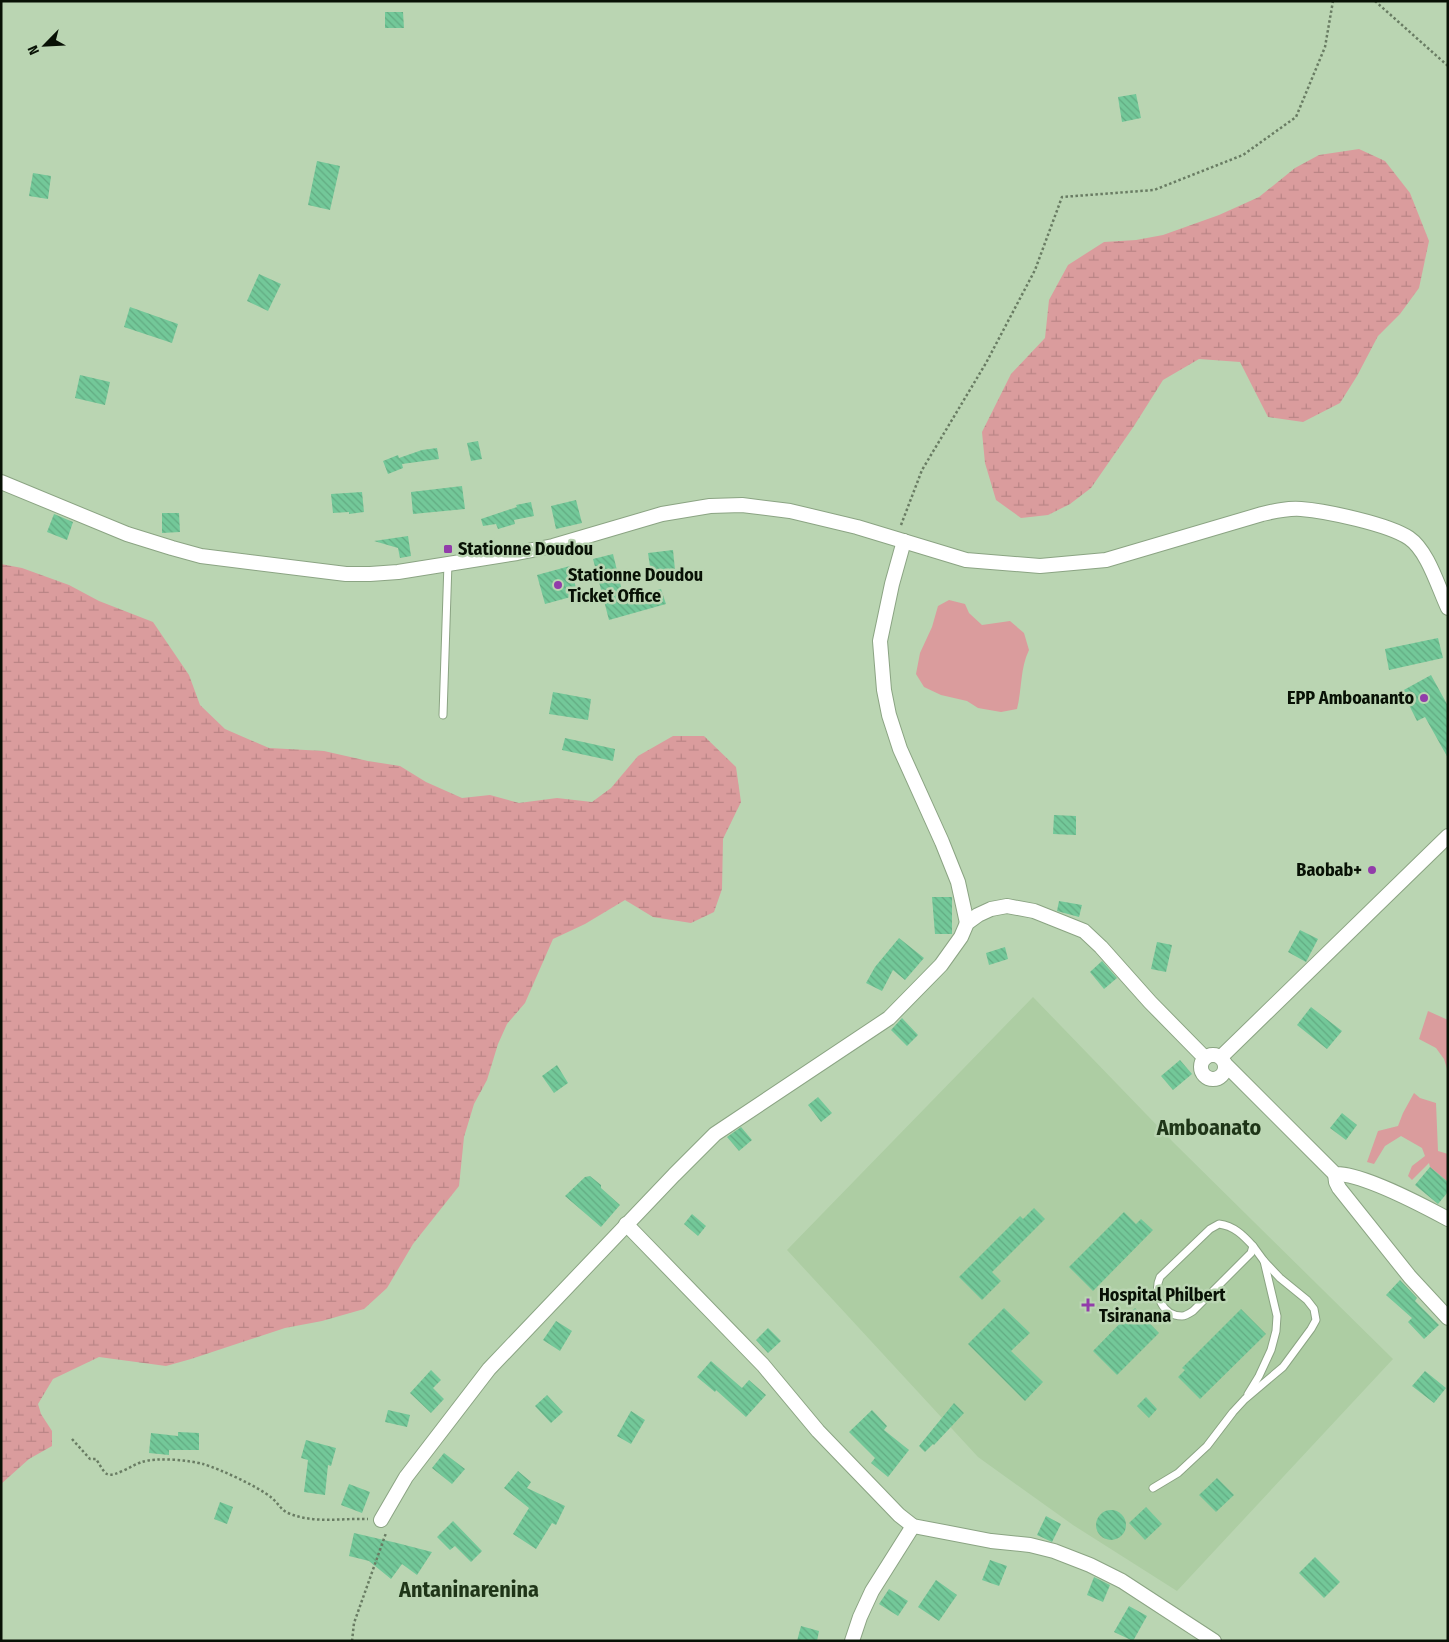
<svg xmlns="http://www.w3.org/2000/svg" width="1449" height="1642" viewBox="0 0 1449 1642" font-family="'Fira Sans Condensed',sans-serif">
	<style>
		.built { fill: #adcda3 }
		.grass { fill: #da9c9d }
		.wetland { fill: url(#wetland-marsh) }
		.building { fill: url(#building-back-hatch) }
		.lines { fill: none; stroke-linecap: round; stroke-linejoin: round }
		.lane-casing { stroke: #8ba483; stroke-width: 9 }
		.street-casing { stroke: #8ba483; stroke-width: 16 }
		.path { stroke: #697c63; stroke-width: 2.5; stroke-dasharray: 2.5 2.5; stroke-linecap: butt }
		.lane { stroke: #fff; stroke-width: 7 }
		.street { stroke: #fff; stroke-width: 14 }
		.poi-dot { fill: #923caa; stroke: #bad5b2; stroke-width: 2 }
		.labels { text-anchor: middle; stroke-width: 5; stroke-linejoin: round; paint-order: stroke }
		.poi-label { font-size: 18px; font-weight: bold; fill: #081105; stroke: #bad5b2; text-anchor: start }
		.district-label { font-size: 22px; font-weight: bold; fill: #1f3518; stroke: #bad5b2 }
	</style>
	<defs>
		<pattern id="wetland-marsh" width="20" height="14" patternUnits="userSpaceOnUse" patternTransform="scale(1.25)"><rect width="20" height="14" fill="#da9c9d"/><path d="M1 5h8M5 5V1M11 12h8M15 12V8" fill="none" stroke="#ba8586"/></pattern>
		<pattern id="building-back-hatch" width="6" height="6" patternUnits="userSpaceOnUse" patternTransform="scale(1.25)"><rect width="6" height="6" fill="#73c899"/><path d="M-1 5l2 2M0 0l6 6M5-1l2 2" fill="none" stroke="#62ab82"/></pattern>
	</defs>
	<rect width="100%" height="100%" fill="#bad5b2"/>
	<polygon class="built" points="1033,997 1174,1143 1393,1359 1177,1591 1073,1525 978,1457 787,1250"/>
	<g class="grass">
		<path d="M949,600L965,604L969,613L982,625L1010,621L1024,633L1029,650C1020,668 1022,690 1017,709L1001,712L978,708L967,701L941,695L924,687L916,674L920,653L932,627L938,606Z"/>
		<polygon points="1428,1011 1448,1020 1448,1072 1444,1059 1436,1048 1419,1039"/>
		<polygon points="1414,1093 1420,1098 1436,1103 1438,1151 1448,1154 1448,1182 1430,1167 1429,1163 1412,1180 1408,1176 1412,1166 1425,1156 1422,1148 1401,1136 1385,1146 1374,1164 1367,1162 1378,1131 1398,1126 1403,1113"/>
	</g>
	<g class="wetland">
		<polygon points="1359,149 1385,161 1410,193 1429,241 1419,288 1400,314 1378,336 1357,376 1340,403 1303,422 1268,417 1240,362 1199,359 1163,380 1134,426 1091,488 1070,504 1048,515 1021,518 996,500 985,463 982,432 1011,374 1045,338 1049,300 1068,265 1104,242 1136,240 1163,235 1219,215 1259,197 1295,168 1319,155"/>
		<polygon points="1,564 22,568 69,585 99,601 153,622 189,675 200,705 225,729 269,748 324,751 368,761 400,766 426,782 462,798 490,795 519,803 557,798 592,802 611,788 638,756 673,736 704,736 736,767 741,802 723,839 722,889 714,912 691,923 653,917 625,900 585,924 553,939 525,1003 507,1024 498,1044 487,1080 474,1104 464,1137 459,1186 413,1244 387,1288 364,1309 322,1321 285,1328 191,1359 166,1366 99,1357 53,1379 38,1404 41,1414 52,1431 52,1446 29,1459 1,1484"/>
	</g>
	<g class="building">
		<polygon points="385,12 403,12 404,28 385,28"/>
		<polygon points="1136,94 1141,118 1122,122 1118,97"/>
		<polygon points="317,161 340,166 330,210 308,205"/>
		<polygon points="33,173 51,176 48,199 29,196"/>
		<polygon points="259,274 281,284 268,311 247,301"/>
		<polygon points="130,307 178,324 172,343 124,327"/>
		<polygon points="80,375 110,382 105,405 75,398"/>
		<polygon points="478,441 482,459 471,461 467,443"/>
		<polygon points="437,448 439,459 402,464 403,468 388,474 383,461 398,455 399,458 422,450"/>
		<polygon points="462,486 465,509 413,514 411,492"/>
		<polygon points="362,492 364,512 349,514 349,512 333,513 331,494"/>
		<polygon points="576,500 582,523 556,529 551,506"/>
		<polygon points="531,502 534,516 514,520 515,524 498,529 496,524 483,526 481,519 517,507 516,505"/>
		<polygon points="162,513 179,513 180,532 162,533"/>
		<polygon points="54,514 73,522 67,540 47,532"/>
		<polygon points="408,536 411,556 400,558 398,548 374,541"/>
		<polygon points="673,550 675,570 651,573 648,553"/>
		<polygon points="613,554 624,599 661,589 666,604 609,620 593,559"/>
		<polygon points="570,566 578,595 545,604 537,575"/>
		<polygon points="1438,638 1443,658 1389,670 1385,649"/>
		<polygon points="1431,675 1448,706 1448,758 1425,717 1417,721 1402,691"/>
		<polygon points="553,692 591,699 588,720 549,714"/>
		<polygon points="565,738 615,749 613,761 562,750"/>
		<polygon points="1054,815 1076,816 1076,835 1053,834"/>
		<polygon points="932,897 952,897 952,934 935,934"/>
		<polygon points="1059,901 1082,905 1079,917 1057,911"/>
		<polygon points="1300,930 1318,939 1306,962 1288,952"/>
		<polygon points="899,938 924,958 905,980 893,970 882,991 866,983 875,967"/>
		<polygon points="1157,942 1172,945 1166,972 1151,969"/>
		<polygon points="1005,947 1008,959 989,965 986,953"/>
		<polygon points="1102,961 1117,978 1104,989 1090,972"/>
		<polygon points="1311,1007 1342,1031 1327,1049 1297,1025"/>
		<polygon points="902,1018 918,1035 907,1046 891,1030"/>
		<polygon points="1180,1060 1192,1074 1173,1090 1161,1076"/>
		<polygon points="557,1065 568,1083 554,1093 542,1076"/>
		<polygon points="818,1097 832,1113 821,1122 808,1105"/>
		<polygon points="1342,1113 1357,1125 1346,1140 1330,1128"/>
		<polygon points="741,1127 752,1140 739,1151 727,1137"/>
		<polygon points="1430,1167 1448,1182 1448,1192 1438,1204 1415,1185"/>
		<polygon points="590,1176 601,1185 601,1188 620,1205 601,1227 565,1196 585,1177"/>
		<polygon points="1034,1208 1045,1219 992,1272 1001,1281 982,1300 959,1277 1020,1216 1023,1219"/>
		<polygon points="1124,1212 1136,1224 1141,1219 1153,1230 1093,1291 1069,1267"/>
		<polygon points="692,1214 706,1226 698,1236 684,1224"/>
		<polygon points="1400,1280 1417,1298 1415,1301 1439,1325 1424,1339 1408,1322 1412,1318 1386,1295"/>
		<polygon points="1004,1308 1030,1333 1011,1351 1043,1382 1025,1401 968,1344"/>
		<polygon points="1135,1308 1159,1333 1117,1375 1093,1351"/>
		<polygon points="1241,1309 1266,1334 1200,1399 1178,1377 1185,1370 1182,1368"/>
		<polygon points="556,1321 572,1331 560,1351 543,1340"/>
		<polygon points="768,1328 781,1341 768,1353 756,1340"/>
		<polygon points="711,1361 742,1388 749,1380 766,1395 746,1417 716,1390 715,1392 697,1377"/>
		<polygon points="431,1370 441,1380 433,1388 444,1399 431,1413 410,1393"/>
		<polygon points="1425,1371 1446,1388 1434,1403 1412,1386"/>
		<polygon points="547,1395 563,1412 551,1423 535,1406"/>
		<polygon points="1146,1397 1157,1409 1149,1418 1137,1406"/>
		<polygon points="954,1403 964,1413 934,1445 933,1444 925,1452 919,1446"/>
		<polygon points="388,1410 410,1415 407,1427 385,1422"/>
		<polygon points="872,1410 887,1426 884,1430 909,1450 888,1477 871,1463 875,1458 849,1432"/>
		<polygon points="631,1411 645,1420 631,1444 617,1436"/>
		<polygon points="178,1432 199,1433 199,1450 169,1450 169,1455 149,1453 151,1433 178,1436"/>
		<polygon points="306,1440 336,1448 331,1466 328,1465 325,1495 304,1492 308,1460 301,1458"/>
		<polygon points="444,1453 465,1469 452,1484 432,1468"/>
		<polygon points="518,1471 531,1482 527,1488 565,1506 556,1525 552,1523 536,1549 513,1534 529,1508 504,1488"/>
		<polygon points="1217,1478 1234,1495 1216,1512 1199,1495"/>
		<polygon points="349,1484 370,1492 362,1513 341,1505"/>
		<polygon points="220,1502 233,1507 227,1524 214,1519"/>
		<polygon points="1146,1507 1162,1524 1145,1540 1129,1523"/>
		<circle cx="1111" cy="1525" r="15"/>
		<polygon points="1046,1516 1061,1524 1052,1542 1037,1535"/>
		<polygon points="453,1521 482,1551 471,1562 455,1546 450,1550 437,1537"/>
		<polygon points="354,1533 397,1543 432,1552 417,1575 402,1564 391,1579 369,1561 349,1556"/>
		<polygon points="1315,1557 1340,1582 1324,1598 1299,1573"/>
		<polygon points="990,1560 1007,1566 999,1586 982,1580"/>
		<polygon points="1094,1577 1110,1585 1103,1602 1087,1595"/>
		<polygon points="936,1580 957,1595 939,1621 918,1607"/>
		<polygon points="889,1589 908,1601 898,1616 879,1604"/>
		<polygon points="1129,1606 1147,1616 1133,1641 1114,1632"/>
		<polygon points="801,1626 819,1631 817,1641 797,1641"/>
	</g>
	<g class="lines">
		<defs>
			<g id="lane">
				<polyline points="443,715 448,563"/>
				<path d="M1219,1224C1234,1226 1243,1235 1253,1246L1251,1253L1193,1311C1190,1313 1185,1316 1182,1316C1162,1316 1153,1293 1160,1277L1210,1229Z"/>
				<polyline points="1248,1394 1259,1376 1271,1350 1276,1331 1277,1316 1264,1261 1253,1246"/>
				<polyline points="1153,1488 1178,1473 1207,1446 1233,1412 1245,1399 1283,1367 1311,1329 1316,1320 1314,1309 1307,1300 1280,1278 1264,1261"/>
			</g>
			<g id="street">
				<path d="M1,482L127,534L172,548L201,556L346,574H370L398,572L517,553L553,546L662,514L710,506L742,505L790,511L857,527L966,560L1040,566L1106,560L1262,514C1275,511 1287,508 1301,509C1326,511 1388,524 1409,538C1428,551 1438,587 1448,608"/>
				<polyline points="904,541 892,584 880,641 884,690 889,715 900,749 942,842 958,882 967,923"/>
				<circle cx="1213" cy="1067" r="12"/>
				<polyline points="1221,1057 1448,836"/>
				<path d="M1225,1064L1335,1174C1362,1173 1422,1205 1448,1219"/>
				<polyline points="1335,1174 1336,1182 1339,1188 1410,1277 1448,1318"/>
				<polyline points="626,1224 763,1365 818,1431 899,1515 913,1526 991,1541 1030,1545 1054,1551 1090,1565 1122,1581 1214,1641"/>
				<polyline points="381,1520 406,1477 489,1369 674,1175 715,1134 889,1018 941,965 961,937 967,923 978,915 991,909 1007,906 1034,911 1084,931 1101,947 1150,1002 1205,1058"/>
				<polyline points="852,1641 860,1617 872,1591 913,1526"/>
			</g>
		</defs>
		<use href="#lane" class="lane-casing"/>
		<use href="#street" class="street-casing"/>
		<g class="path">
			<polyline points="1375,1 1448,66"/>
			<polyline points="901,525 922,470 986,363 1035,270 1062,197 1154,190 1243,155 1296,117 1325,47 1333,1"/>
			<path d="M72,1439L90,1459H96C99,1463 103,1472 107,1474C114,1478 134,1464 142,1462C157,1457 188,1460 203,1464C220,1469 259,1487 272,1498C278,1503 281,1510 288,1513C314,1524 341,1518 368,1519"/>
			<polyline points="352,1641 354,1623 386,1533"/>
		</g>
		<use href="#lane" class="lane"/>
		<use href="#street" class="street"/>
	</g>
	<g class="poi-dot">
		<rect x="443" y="544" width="10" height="10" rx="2.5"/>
		<circle cx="558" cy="585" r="5"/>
		<circle cx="1424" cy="698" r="5"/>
		<circle cx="1372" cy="870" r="5"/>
		<path d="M1085.5 1297.5h5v5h5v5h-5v5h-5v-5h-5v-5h5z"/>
	</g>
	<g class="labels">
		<g class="poi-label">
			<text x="458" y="555">Stationne Doudou</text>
			<text x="568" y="581">Stationne Doudou<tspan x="568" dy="21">Ticket Office</tspan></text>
			<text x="1414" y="704" text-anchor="end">EPP Amboananto</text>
			<text x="1362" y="876" text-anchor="end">Baobab+</text>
			<text x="1099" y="1301">Hospital Philbert<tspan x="1099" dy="21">Tsiranana</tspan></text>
		</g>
		<g class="district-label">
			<text x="1209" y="1135">Amboanato</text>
			<text x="469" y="1597">Antaninarenina</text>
		</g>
	</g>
	<rect width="1449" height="1642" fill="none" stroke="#081105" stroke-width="5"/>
	<g transform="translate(45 45) rotate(246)" stroke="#bad5b2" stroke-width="4" paint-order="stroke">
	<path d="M0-4L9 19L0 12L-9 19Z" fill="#081105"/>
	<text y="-8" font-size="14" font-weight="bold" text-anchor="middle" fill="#081105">N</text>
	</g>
</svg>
